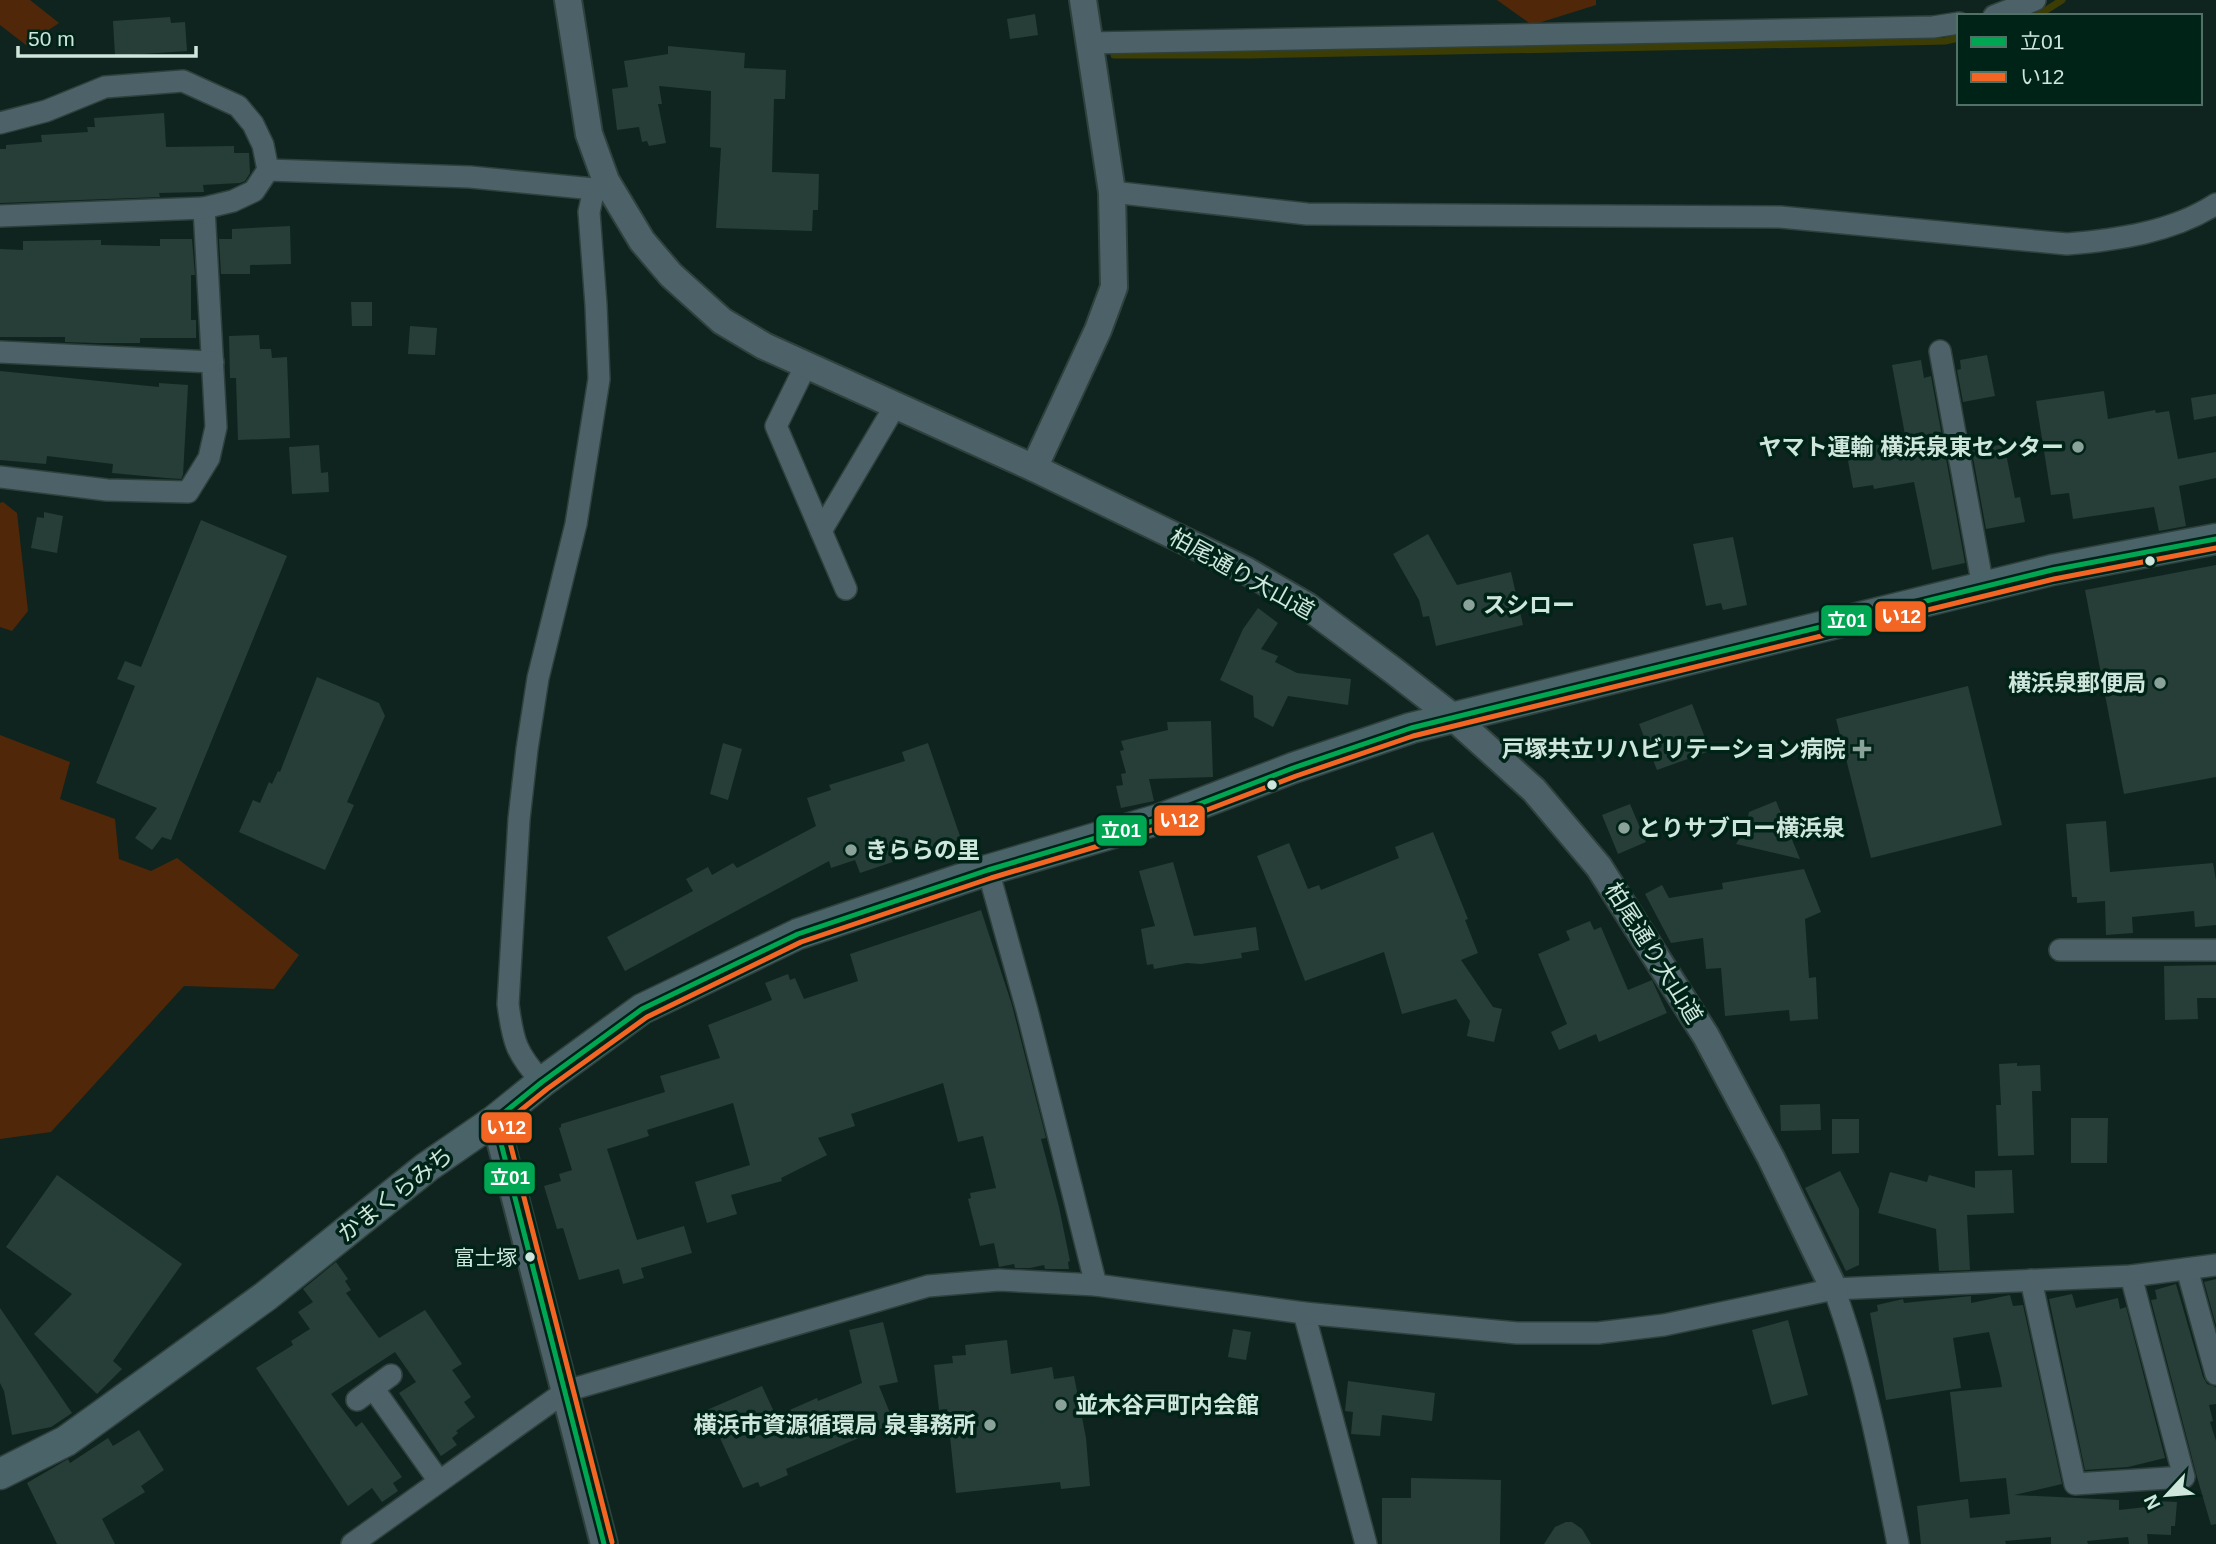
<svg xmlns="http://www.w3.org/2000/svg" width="2216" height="1544" viewBox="0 0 2216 1544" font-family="Helvetica,'Noto Sans JP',sans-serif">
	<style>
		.green { fill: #512709 }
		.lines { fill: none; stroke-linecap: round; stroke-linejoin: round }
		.stream { stroke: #3c3d04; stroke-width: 7 }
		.building { fill: #263e37 }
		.minor-casing { stroke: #2f413c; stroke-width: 24 }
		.tertiary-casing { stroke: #2f413c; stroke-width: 30 }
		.secondary-casing { stroke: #2f413c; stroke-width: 33 }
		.minor { stroke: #4d6168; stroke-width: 21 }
		.tertiary { stroke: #4d6168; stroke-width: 26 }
		.secondary { stroke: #4a6369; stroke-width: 30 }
		.bus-1-casing { stroke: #002318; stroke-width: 10 }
		.bus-2-casing { stroke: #002318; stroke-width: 10 }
		.bus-1 { stroke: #00a651; stroke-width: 5 }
		.bus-2 { stroke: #f26522; stroke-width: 5 }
		.poi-dot { fill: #8ba29a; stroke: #002318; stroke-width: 2.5 }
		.bus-dot { fill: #cee6dc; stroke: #002318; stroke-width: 2.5 }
		.labels { text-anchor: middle; stroke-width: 7; stroke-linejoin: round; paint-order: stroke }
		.bus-label { font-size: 21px; fill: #cee6dc; stroke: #002318; text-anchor: end }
		.poi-label { font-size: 23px; font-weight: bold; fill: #cee6dc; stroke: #002318; text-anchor: end }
		.street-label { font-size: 23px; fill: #cee6dc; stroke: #002318 }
		.line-badge { stroke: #002318; stroke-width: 2.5 }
		.badge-label { font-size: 19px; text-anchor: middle; font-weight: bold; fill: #fff }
	</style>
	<rect width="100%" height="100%" fill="#0f241e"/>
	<g class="green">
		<polygon points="0,0 30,0 59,23 26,45 0,25"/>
		<polygon points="1497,0 1596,0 1596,5 1532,25"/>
		<polygon points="3,502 17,513 28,611 12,631 0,627 0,503"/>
		<polygon points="0,735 70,762 60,799 115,819 119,859 151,871 177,858 299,955 274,989 184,986 51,1132 0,1139"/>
	</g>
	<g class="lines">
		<g class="stream">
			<polyline points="2037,16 2062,0"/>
			<polyline points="1114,55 1250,55 1862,43 1945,41 1959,38"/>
		</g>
	</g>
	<g class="building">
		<polygon points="1035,14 1038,35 1010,39 1007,19"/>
		<polygon points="170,17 171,23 185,22 187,51 115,56 113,21"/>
		<polygon points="668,46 745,53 744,68 786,70 785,99 774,99 772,172 819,174 818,210 813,210 812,231 716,228 721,148 710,147 711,91 659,86 662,104 658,104 666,143 649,146 647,141 642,142 639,127 617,130 612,89 628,87 624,61 668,54"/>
		<polygon points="164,113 166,147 234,146 234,153 249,153 250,173 245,181 240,183 203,185 204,192 159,193 160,197 0,203 0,149 6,149 6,145 42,142 41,135 88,132 87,127 95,127 94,118"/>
		<polygon points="290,226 291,264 250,265 250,274 221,274 219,239 232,239 232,229"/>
		<polygon points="160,239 192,239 195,275 191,275 191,320 196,320 196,338 140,338 140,343 95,343 65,342 65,337 0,337 0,249 23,250 23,241 101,240 101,245 160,246"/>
		<polygon points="351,302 372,302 372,326 352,326"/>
		<polygon points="410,326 437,328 435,355 408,354"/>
		<polygon points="259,335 260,349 271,349 272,358 287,357 290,438 238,440 236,378 230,378 229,336"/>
		<polygon points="1987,355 1995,396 1963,402 1957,370 1961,369 1960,360"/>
		<polygon points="1921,360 1924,378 1931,376 1965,563 1932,570 1914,482 1874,489 1873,485 1853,488 1846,450 1906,440 1892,365"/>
		<polygon points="0,371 159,387 159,383 188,385 183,475 181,479 166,478 112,473 113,464 47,456 46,464 0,460"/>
		<polygon points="2104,391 2108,419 2155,410 2156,413 2169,411 2178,459 2216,452 2216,478 2179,486 2186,526 2159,531 2154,507 2073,519 2069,493 2051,495 2036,401"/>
		<polygon points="2216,394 2216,416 2194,420 2191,398"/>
		<polygon points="1988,443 1989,447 2004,444 2015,498 2020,497 2025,522 1986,529 1971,446"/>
		<polygon points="319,445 321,473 328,472 329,492 292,494 289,447"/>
		<polygon points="44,512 63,516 57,553 31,548 37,517 44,518"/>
		<polygon points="201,520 287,556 171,840 162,837 152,850 135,838 157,808 96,783 135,686 117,679 125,661 141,667"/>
		<polygon points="1428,534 1457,585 1511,572 1523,625 1436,646 1429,616 1423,617 1419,600 1393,554"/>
		<polygon points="1733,537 1747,605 1723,610 1721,603 1706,606 1693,544"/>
		<polygon points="2216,565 2216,777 2124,794 2085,590"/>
		<polygon points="1258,608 1278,623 1261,649 1278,656 1275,662 1297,673 1351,679 1348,705 1288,696 1273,727 1254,717 1253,696 1220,680 1243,629"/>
		<polygon points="317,677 379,703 385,716 347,802 354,805 325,870 239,832 253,800 260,803 269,782 272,784 278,771 280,772"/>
		<polygon points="1968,686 2002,825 1871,858 1836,719"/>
		<polygon points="1692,704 1710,751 1657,770 1639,724"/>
		<polygon points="1211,721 1213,777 1149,779 1154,801 1121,808 1116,786 1123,785 1121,774 1126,773 1120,751 1124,750 1121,741 1168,730 1167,722"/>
		<polygon points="723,743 742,749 728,800 710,794"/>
		<polygon points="928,743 961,839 860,873 855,860 831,868 829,861 625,971 607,937 693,891 686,879 708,867 712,875 733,863 737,868 816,826 807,798 831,790 829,785 905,761 902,752"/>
		<polygon points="1776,801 1800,859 1736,844 1745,830 1749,812"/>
		<polygon points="1630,804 1646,842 1618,854 1602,815"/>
		<polygon points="2106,821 2110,872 2213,863 2216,880 2216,925 2195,927 2194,911 2132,917 2133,933 2106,935 2105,901 2077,903 2077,897 2072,897 2066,824"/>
		<polygon points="1433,832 1468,919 1465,920 1478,953 1461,960 1493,1007 1502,1009 1494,1042 1467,1036 1470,1021 1456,999 1402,1014 1384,952 1305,981 1257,856 1289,843 1308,889 1319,885 1321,890 1399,858 1395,847"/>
		<polygon points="1173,862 1194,936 1256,927 1259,950 1241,953 1242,958 1201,964 1187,963 1154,969 1153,964 1147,965 1141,929 1155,926 1139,871"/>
		<polygon points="1804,869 1821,912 1805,919 1809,978 1816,977 1818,1019 1790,1021 1789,1010 1725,1016 1721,968 1706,969 1703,938 1671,943 1645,894 1662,885 1669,898 1723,889 1722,883"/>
		<polygon points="981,910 1012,1005 1046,1138 1041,1139 1059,1207 1070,1261 1068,1262 1069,1269 1045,1269 1044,1265 1030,1268 1015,1268 1014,1264 999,1267 994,1243 980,1246 968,1199 971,1198 970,1193 996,1188 983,1136 958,1142 943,1083 851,1114 855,1126 818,1138 827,1155 781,1178 782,1181 731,1195 737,1214 707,1223 695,1182 750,1165 733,1103 647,1130 649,1136 607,1149 637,1240 684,1226 692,1253 641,1268 644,1278 623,1284 619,1269 579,1280 563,1228 557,1229 544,1186 561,1181 559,1174 572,1170 559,1128 561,1127 561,1124 665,1092 660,1076 720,1058 708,1025 772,1000 765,983 788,974 790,980 795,978 804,999 858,981 850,954"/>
		<polygon points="1590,921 1594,930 1601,927 1628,990 1652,980 1667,1013 1599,1042 1596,1034 1559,1050 1551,1032 1567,1024 1538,954 1570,940 1566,931"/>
		<polygon points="2216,965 2216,998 2197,998 2198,1019 2165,1020 2164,966"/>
		<polygon points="2017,1063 2017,1066 2040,1065 2041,1091 2032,1091 2034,1155 1998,1156 1996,1105 2001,1105 1999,1064"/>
		<polygon points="1820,1104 1821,1130 1781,1131 1780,1105"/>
		<polygon points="2071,1118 2108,1118 2107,1163 2071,1163"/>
		<polygon points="1832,1119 1859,1119 1859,1153 1832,1154"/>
		<polygon points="2012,1170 2014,1213 1967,1215 1970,1270 1939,1271 1936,1229 1878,1213 1890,1172 1927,1182 1929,1175 1975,1188 1975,1171"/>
		<polygon points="1840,1171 1859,1209 1859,1265 1846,1271 1805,1188"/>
		<polygon points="57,1175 182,1264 113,1361 122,1369 97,1394 34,1334 72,1294 6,1247"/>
		<polygon points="336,1262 348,1279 345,1281 351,1290 346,1293 379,1338 425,1310 462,1364 452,1370 471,1397 464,1402 475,1417 456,1431 458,1433 452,1438 457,1445 441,1456 399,1393 416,1382 395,1352 331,1394 356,1427 362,1422 402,1477 393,1483 398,1491 382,1502 372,1488 348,1506 256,1368 293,1345 291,1341 310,1329 298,1312 313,1302 303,1289"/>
		<polygon points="2216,1279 2216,1325 2204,1282"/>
		<polygon points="2176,1284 2203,1377 2207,1384 2216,1387 2216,1404 2209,1405 2213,1421 2210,1422 2216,1441 2216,1524 2211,1525 2197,1477 2151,1300 2157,1299 2155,1290"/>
		<polygon points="2072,1294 2076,1308 2118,1298 2120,1309 2126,1307 2165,1458 2128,1467 2085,1470 2049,1299"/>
		<polygon points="2010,1295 2013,1306 2023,1305 2062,1484 2014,1495 2119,1500 2119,1510 2155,1506 2155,1501 2177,1502 2175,1526 2171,1526 2171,1535 2147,1534 2148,1544 2129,1544 2128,1537 2087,1541 2088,1544 2051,1544 2051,1537 2005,1541 2006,1544 1921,1544 1917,1506 1968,1499 1970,1518 2010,1514 2006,1478 1960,1482 1950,1392 2002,1387 2000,1376 1989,1332 1953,1338 1961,1388 1886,1400 1870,1313 1878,1311 1877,1305 1903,1299 1904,1303 1971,1296 1971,1303"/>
		<polygon points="0,1308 72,1413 51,1427 12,1435 4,1391 0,1383"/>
		<polygon points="1788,1320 1808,1395 1772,1405 1752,1330"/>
		<polygon points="883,1322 898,1382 879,1386 894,1423 786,1469 788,1475 760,1487 758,1482 743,1488 707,1410 762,1386 776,1416 817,1398 818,1401 862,1383 849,1330"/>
		<polygon points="1233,1329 1251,1332 1246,1360 1228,1357"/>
		<polygon points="1007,1340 1011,1374 1052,1367 1054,1379 1074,1376 1086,1438 1090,1486 1061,1489 1060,1482 956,1493 947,1409 939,1410 934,1365 953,1363 952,1356 966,1355 965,1345"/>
		<polygon points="1348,1381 1435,1393 1432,1421 1382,1415 1380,1436 1351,1434 1353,1412 1345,1411"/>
		<polygon points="139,1430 164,1470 141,1486 145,1492 102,1519 115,1544 57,1544 27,1483 68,1459 70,1463 108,1438 113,1446"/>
		<polygon points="1411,1478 1501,1480 1500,1544 1382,1544 1382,1498 1411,1498"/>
		<polygon points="1566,1522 1572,1522 1582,1529 1591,1544 1544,1544 1555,1527"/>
	</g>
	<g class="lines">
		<defs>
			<g id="minor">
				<polyline points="1994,16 2035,0"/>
				<polyline points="1089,43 1933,27 1959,23"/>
				<polyline points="0,123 46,111 105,87 183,81 238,106 253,124 263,145 268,170 254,191 233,201 204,208 216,427 209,458 188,492 107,490 0,477"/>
				<polyline points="268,170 470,177 594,189 606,181"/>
				<path d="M1112,192L1307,214L1780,217L2067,244C2117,240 2173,232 2216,204"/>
				<polyline points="0,216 204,208"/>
				<polyline points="1940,351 1983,587"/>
				<polyline points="0,352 213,362"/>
				<polyline points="806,365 776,426 846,589"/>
				<polyline points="821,531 895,406"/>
				<polyline points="988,870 1027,1010 1096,1285"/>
				<polyline points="2060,950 2216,950"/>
				<path d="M542,1082C516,1053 513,1042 508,1004L519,819L527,749L538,678L576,524L599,379L596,305L589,212L594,189"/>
				<polyline points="2187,1269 2216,1374"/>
				<polyline points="2031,1280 2075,1484 2184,1477 2131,1276"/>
				<path d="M1834,1289C1864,1371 1881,1458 1898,1544"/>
				<polyline points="1304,1313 1366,1544"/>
				<polyline points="373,1388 439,1481"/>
				<polyline points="357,1400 391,1375"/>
				<polyline points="352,1544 566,1391 928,1286 999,1280 1096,1285 1304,1313 1517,1333 1598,1333 1664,1325 1834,1289 2131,1276 2216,1265"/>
			</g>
			<g id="tertiary">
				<polyline points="568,0 589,134 606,181 642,241 671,275 722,321 764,346 1034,468 1245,570 1307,606 1394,671 1453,717 1534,790 1599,867 1706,1036 1771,1158 1834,1289"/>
				<polyline points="1034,468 1098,330 1114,287 1112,192 1083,0"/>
				<polyline points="495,1120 604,1544"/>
			</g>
			<polyline id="secondary" points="0,1474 66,1441 105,1413 266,1296 427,1167 495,1120 542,1082 642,1009 798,934 988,870 1160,819 1293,768 1411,728 2052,570 2216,539"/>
		</defs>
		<use href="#minor" class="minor-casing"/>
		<use href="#tertiary" class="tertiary-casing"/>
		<use href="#secondary" class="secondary-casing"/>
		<use href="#minor" class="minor"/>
		<use href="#tertiary" class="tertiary"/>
		<use href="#secondary" class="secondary"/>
		<defs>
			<polyline id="bus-1" points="604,1544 495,1120 542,1082 642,1009 798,934 988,870 1160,819 1293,768 1411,728 2052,570 2216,539"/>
			<polyline id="bus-2" points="612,1542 505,1123 547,1089 647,1017 801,942 991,878 1162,827 1296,776 1413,736 2054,579 2216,548"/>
		</defs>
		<use href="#bus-1" class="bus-1-casing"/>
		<use href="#bus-2" class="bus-2-casing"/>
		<use href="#bus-1" class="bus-1"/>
		<use href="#bus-2" class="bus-2"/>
	</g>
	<g class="poi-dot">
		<circle cx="2078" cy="447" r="7"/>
		<circle cx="1469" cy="605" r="7"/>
		<circle cx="2160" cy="683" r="7"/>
		<path d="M1858.5 738.5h7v7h7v7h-7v7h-7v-7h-7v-7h7z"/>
		<circle cx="1624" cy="828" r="7"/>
		<circle cx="851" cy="850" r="7"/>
		<circle cx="1061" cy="1405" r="7"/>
		<circle cx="990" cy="1425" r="7"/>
	</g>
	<g class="bus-dot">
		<circle cx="2150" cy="561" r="6"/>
		<circle cx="1272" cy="785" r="6"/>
		<circle cx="530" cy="1257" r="6"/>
	</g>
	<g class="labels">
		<g class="bus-label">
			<text x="517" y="1265">富士塚</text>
		</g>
		<g class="poi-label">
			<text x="2064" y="455">ヤマト運輸 横浜泉東センター</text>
			<text x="1483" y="613" text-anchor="start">スシロー</text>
			<text x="2146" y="691">横浜泉郵便局</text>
			<text x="1846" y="757">戸塚共立リハビリテーション病院</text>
			<text x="1638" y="836" text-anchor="start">とりサブロー横浜泉</text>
			<text x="865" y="858" text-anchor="start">きららの里</text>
			<text x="1075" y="1413" text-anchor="start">並木谷戸町内会館</text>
			<text x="976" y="1433">横浜市資源循環局 泉事務所</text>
		</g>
		<g class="street-label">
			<text transform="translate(1242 574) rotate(29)" y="8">柏尾通り大山道</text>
			<text transform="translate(1654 953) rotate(58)" y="8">柏尾通り大山道</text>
			<text transform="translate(395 1194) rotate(-38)" y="8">かまくらみち</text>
		</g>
	</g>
	<g class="line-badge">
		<rect x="1874" y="600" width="53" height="33" rx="7" fill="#f26522"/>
		<rect x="1820" y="604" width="53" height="33" rx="7" fill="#00a651"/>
		<rect x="1153" y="804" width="53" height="33" rx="7" fill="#f26522"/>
		<rect x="1095" y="814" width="53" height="33" rx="7" fill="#00a651"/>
		<rect x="480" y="1111" width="53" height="33" rx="7" fill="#f26522"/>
		<rect x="483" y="1161" width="53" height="34" rx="7" fill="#00a651"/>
	</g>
	<g class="badge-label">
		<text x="1901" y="623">い12</text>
		<text x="1847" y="627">立01</text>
		<text x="1179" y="827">い12</text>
		<text x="1121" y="837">立01</text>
		<text x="506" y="1134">い12</text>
		<text x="510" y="1184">立01</text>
	</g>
	<rect x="1957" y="14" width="245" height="91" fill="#002318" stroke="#527166" stroke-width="2"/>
	<rect x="1971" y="37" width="35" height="10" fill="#00a651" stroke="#527166" stroke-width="2"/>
	<text x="2020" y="49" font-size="21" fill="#cee6dc">立01</text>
	<rect x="1971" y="72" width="35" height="10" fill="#f26522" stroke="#527166" stroke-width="2"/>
	<text x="2020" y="84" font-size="21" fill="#cee6dc">い12</text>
	<g transform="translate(2167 1495) rotate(244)" stroke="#002318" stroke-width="5" paint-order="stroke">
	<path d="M0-5L12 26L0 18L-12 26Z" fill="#cee6dc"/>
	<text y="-10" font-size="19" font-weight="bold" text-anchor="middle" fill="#cee6dc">N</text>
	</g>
	<path d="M18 46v10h178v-10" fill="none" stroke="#cee6dc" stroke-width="3.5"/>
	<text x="28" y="46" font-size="21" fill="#cee6dc" stroke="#002318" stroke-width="5" paint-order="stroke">50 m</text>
</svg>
